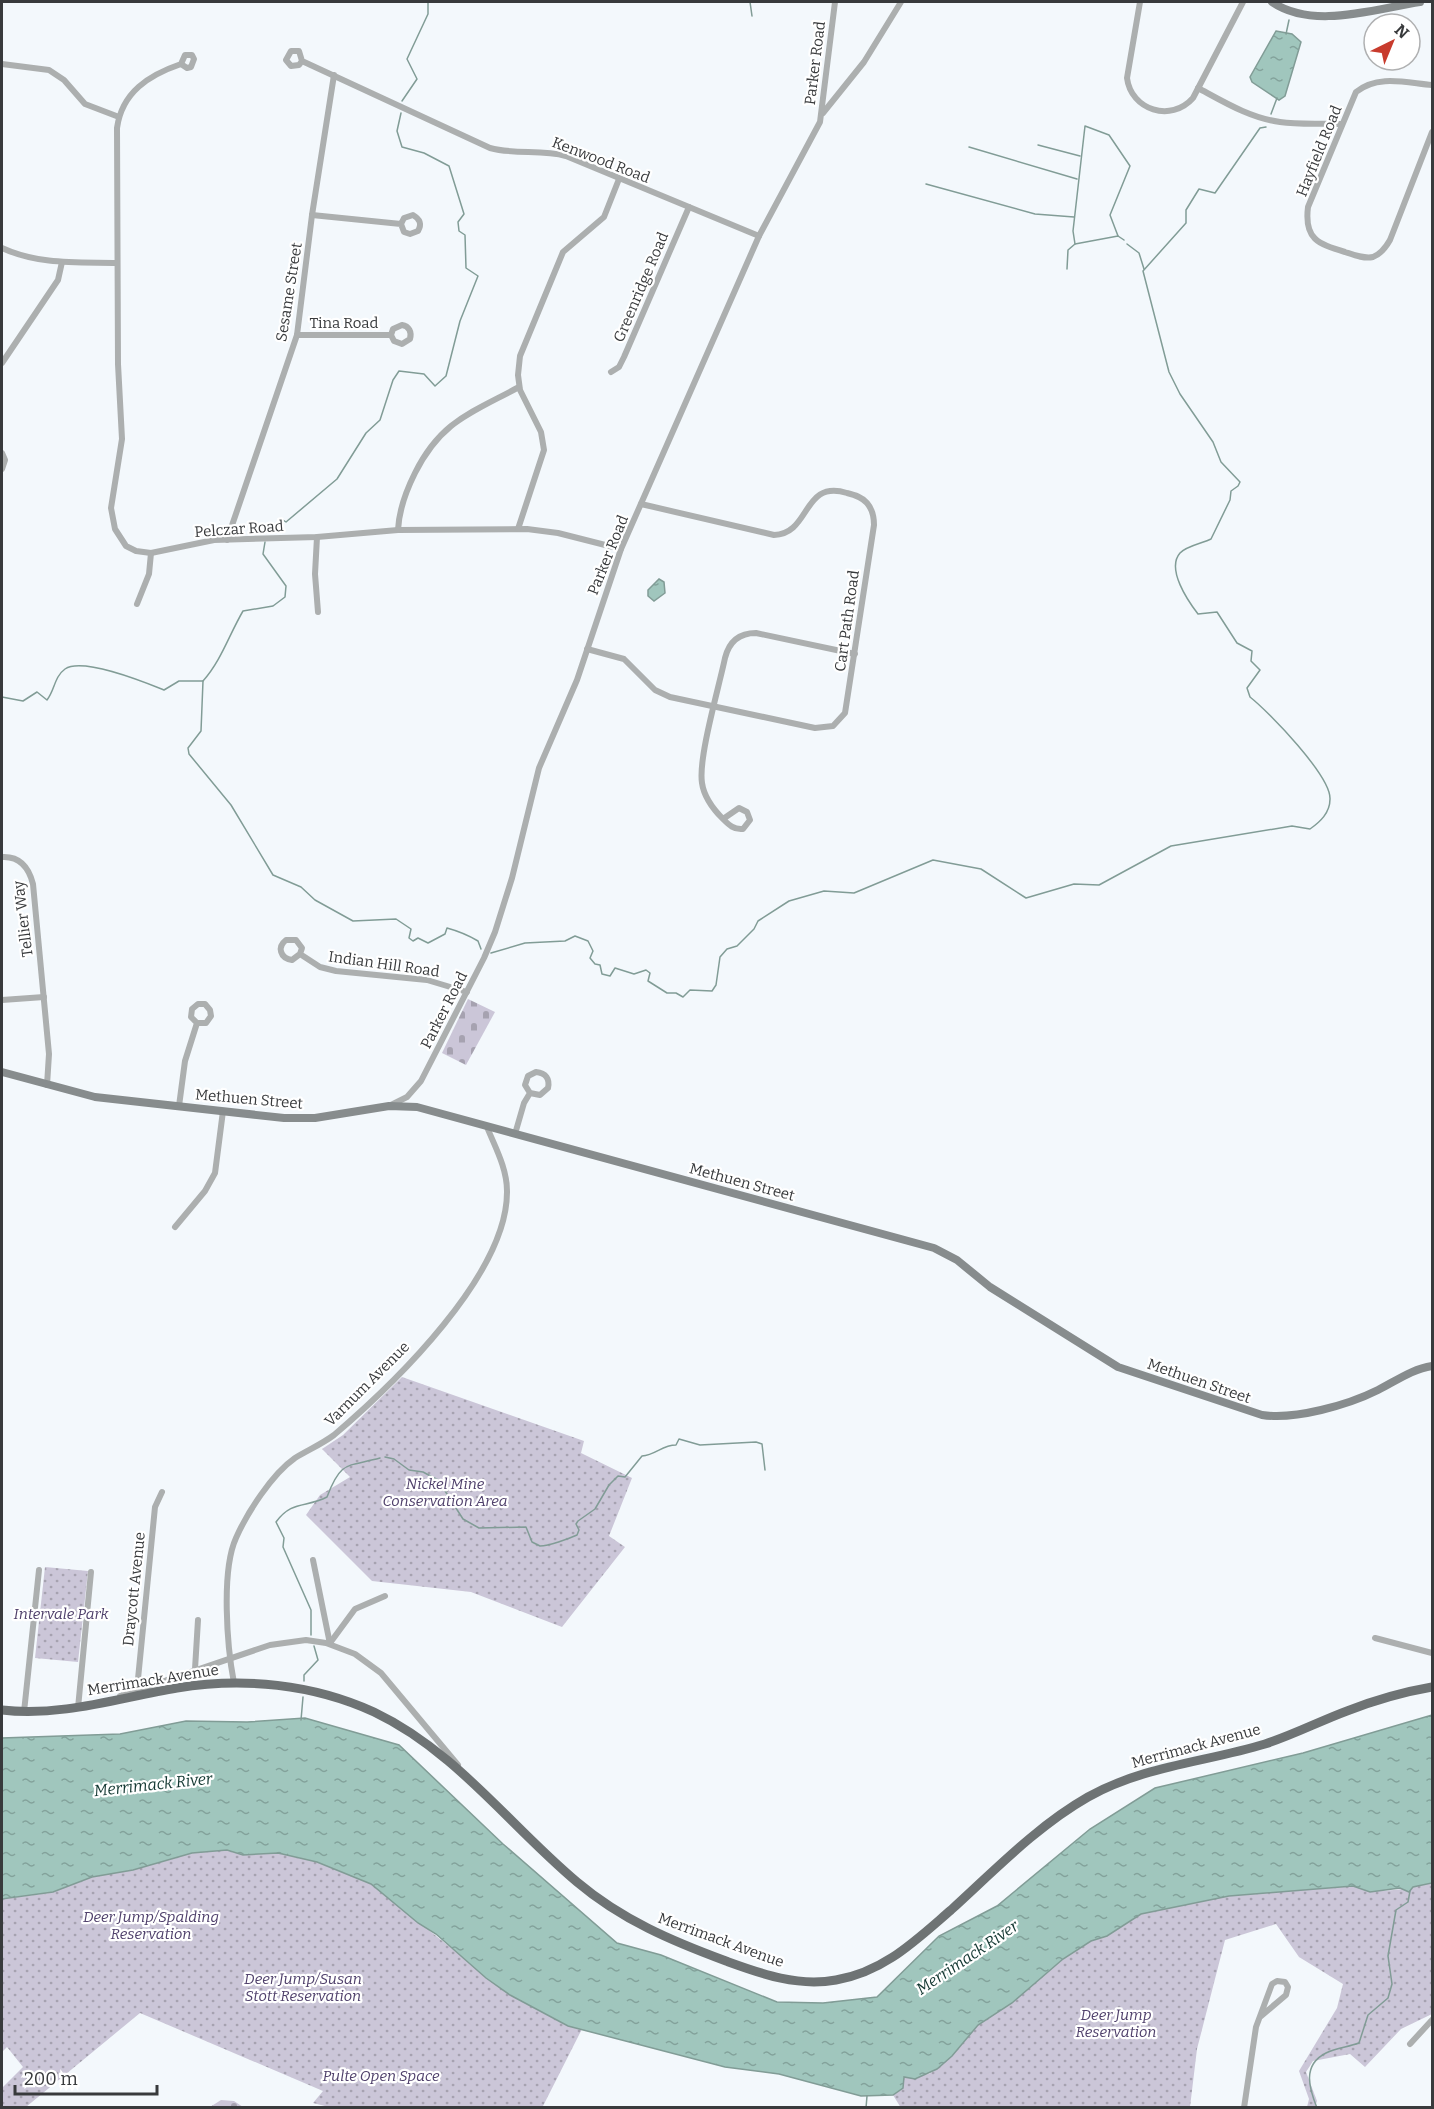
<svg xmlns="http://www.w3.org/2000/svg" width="1434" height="2109" viewBox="0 0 1434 2109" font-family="Bitter,serif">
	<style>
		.cemetery { fill: url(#cemetery-stones) }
		.park { fill: url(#park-dots) }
		.water { fill: url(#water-ripples); stroke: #819c96; stroke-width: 1.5 }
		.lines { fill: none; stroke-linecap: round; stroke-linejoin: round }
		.stream { stroke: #819c96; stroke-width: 1.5 }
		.street { stroke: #acafaf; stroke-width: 6 }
		.secondary { stroke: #878c8d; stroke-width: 8 }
		.primary { stroke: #6e7374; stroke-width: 9 }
		.labels { text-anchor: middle; stroke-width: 4.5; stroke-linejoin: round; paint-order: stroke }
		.street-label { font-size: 15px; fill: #383a3c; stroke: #fff }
		.park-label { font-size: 15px; font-style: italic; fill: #4f406b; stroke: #fff }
		.water-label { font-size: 16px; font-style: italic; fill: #113630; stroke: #fff }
	</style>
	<defs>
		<pattern id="cemetery-stones" width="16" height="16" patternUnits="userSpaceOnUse" patternTransform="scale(1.5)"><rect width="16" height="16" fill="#cbc6d8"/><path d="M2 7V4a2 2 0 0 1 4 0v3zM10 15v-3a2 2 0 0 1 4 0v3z" fill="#a6a2b0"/></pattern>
		<pattern id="park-dots" width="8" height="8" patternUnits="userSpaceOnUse" patternTransform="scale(1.5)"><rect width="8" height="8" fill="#cbc6d8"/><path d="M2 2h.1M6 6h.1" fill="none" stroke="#a6a2b0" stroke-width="1.8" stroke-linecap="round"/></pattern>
		<pattern id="water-ripples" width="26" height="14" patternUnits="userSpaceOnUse" patternTransform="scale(1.5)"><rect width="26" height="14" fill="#a0c6bd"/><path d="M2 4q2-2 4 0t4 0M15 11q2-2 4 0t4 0" fill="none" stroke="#83a29b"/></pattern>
	</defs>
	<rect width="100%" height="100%" fill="#f3f8fc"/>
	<g class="cemetery">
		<polygon points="468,999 495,1012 466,1065 442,1053"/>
		<polygon points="221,2100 234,2101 243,2107 210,2107"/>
	</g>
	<g class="park">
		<polygon points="402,1377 584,1441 581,1453 632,1478 609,1536 625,1547 562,1627 471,1592 372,1581 306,1515 320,1495 350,1477 322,1449 343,1435"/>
		<polygon points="45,1567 88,1571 78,1662 35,1658"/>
		<polygon points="227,1850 243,1855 277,1853 317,1862 371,1884 510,1995 568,2026 582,2029 542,2108 329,2107 313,2103 323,2091 140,2013 26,2107 2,2107 2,2088 23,2067 7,2047 2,2052 2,1899 49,1893 92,1877 133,1870 192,1853"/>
		<path d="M1432,1883V2014L1401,2029L1365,2067L1350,2054L1313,2061L1306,2072L1317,2101L1315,2107H1307L1309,2099L1299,2071L1337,2008L1343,1984L1299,1957L1276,1924L1225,1940L1197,2049L1190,2107L901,2108L893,2095L901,2090L904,2077L929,2074L937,2069L952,2056L978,2025L1012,2003L1063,1959L1091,1941L1107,1936L1141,1914L1229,1896L1353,1886C1379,1896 1407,1888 1432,1883Z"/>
	</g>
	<g class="water">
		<polygon points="1276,31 1292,34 1301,42 1285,96 1279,100 1252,82 1250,77"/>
		<polygon points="659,579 664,582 665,593 654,601 648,596 648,590"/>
		<polygon points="1432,1715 1432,1883 1413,1887 1409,1892 1400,1888 1370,1892 1353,1886 1229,1896 1141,1914 1107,1936 1091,1941 1063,1959 1012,2003 978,2025 952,2056 937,2069 915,2079 904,2077 903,2088 893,2095 861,2096 779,2074 725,2067 568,2026 510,1995 486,1978 436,1934 418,1923 371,1884 317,1862 278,1853 243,1855 227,1850 192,1853 133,1870 92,1877 53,1892 2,1899 2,1738 120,1734 186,1721 247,1722 305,1718 399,1745 503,1844 617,1943 661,1955 777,2002 823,2003 877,1997 939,1936 997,1906 1090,1829 1155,1788 1303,1753"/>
	</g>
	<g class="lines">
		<g class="stream">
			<polyline points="750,2 752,16"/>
			<polyline points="1286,34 1289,20"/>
			<polyline points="402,101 417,79 407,59 428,14 428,2"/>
			<polyline points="1271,114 1277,98"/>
			<polyline points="1038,145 1080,156"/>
			<polyline points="969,147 1077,179"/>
			<polyline points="926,184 1035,214 1074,217"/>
			<polyline points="1075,244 1073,231 1085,126 1109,135 1130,166 1110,215 1118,236"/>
			<polyline points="1127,244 1139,253 1144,269"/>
			<polyline points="1067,269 1068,250 1075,244 1118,236 1124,240"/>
			<polyline points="274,532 283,520 286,522 337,479 366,433 380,420 393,380 399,371 424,374 435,386 446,376 460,321 478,276 466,268 465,235 459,231 458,222 464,214 449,166 424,153 402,147 397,131 401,113"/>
			<path d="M203,681L201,731L188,748L189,754L231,805L273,875L301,887L315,900L353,921L396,919L411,929L409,938L413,941L418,938L428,943L445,934L447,928C458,931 468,935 478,941L481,949"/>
			<path d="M2,697L23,701L37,692L47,700C55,690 54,677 65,669C83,657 144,682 164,690L179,681H203C221,661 229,635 243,611L273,606L285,597L286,586L263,554L265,542"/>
			<path d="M491,953L525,943L565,941L575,936L588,941L593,951L590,958L595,964L600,965L602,974L610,976L615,968L634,974L646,970L650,973L648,981L667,993H676L683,997L690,990L712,991L716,985L720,957L727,949L737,946L754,929L758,921L789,901L824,891L854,893L933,860L981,869L1026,898L1074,884L1099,885L1171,846L1292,826L1310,829C1320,822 1330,813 1330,799C1331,776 1269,712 1250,697L1247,688L1260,670L1251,661L1252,651L1237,643L1217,612L1198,614C1188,601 1166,569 1180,553C1186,546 1203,543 1211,539L1230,500L1231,491L1238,486L1240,482L1221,462L1213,442L1180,394L1169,372L1143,271L1186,223V210L1199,189L1215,193L1260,128L1266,127"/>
			<path d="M385,1457L394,1459L409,1470L423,1472L438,1480L463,1519L479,1528L526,1527L532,1542L540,1546C549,1546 568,1539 577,1535L579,1530L576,1524L578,1521L595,1509L609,1485L618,1476L625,1477L642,1456C656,1455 662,1445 676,1445L679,1439L700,1445L756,1442L762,1444L765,1470"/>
			<path d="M311,1635V1610L283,1547L284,1538L276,1522C292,1500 306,1508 327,1497C341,1460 347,1467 380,1458"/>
			<polyline points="304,1681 304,1675 318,1660 314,1646"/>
			<polyline points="301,1720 303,1697"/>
			<polyline points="866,2108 867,2096"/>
			<path d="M1317,2108C1309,2088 1302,2065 1326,2053C1336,2048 1348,2047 1359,2043L1368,2015L1388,1998L1392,1984L1388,1956L1396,1910L1408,1902L1410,1891"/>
		</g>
		<g class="street">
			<path d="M1140,2L1127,78C1131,110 1171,123 1193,98L1243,2"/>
			<path d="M302,61L299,65L291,66L286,60L291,51H299L302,61L490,148C516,155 541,149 566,156L759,236"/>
			<polyline points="2,64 49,70 64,80 85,104 119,117"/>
			<path d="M181,64L187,68L191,67L194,59L192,55H185L181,64C149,75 122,92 117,128L118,364L122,439L111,508L115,529L126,546L136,551L151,553L214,540L317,537L398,530L527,529L558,533L621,549"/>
			<path d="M1432,85C1407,83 1378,74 1356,92L1308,207C1304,239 1318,244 1345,252C1354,255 1364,259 1373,257C1381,254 1386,247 1390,240L1432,132"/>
			<path d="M1198,88C1224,102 1250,118 1280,122C1300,125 1322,123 1342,124"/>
			<polyline points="823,113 864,62 901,2"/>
			<path d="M312,215L401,224L404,218L413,215C420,219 422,224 418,231L410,234L404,232L401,224"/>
			<path d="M2,248C39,265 77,262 117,263"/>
			<path d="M297,335H391L394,341L402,344L410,339C412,332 409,326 402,325L393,329L391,335"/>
			<polyline points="2,363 58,280 62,262"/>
			<polyline points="611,372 619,367 624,357 689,207"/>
			<polyline points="2,453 5,460 2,469"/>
			<polyline points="518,529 544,450 541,432 520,390 518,375 520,356 563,252 604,217 619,179"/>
			<path d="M398,530C399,509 406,491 415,473C441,421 471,413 519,387"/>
			<polyline points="317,537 315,574 318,612"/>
			<polyline points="227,540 297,335 312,215 334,75"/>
			<polyline points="137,604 149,574 151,553"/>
			<path d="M587,649L624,659L655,690L670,697L815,728L833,726L845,713L874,525C874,517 873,510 867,503C862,497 855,495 847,493C802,479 811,534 774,535L641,504"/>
			<path d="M723,819L739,808L747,812L750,820L743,829C734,830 729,825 723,819C713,809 704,797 702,783C698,758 719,687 725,658C729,642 739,633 756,633L855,654"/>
			<path d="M2,857C20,856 29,868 33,884L49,1054L47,1085"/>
			<path d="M300,954L292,960C280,958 277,947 286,940H296L302,948L300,954L320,967L336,971L427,980L467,992"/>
			<polyline points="2,1000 44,997"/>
			<polyline points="391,1105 407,1097 421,1081 484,958 495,932 512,878 539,768 577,680 621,549 759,236 820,122 835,2"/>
			<polyline points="179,1106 185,1061 197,1023 206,1023 211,1016 210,1010 205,1004 198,1004 192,1009 191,1017 197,1023"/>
			<path d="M515,1134L524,1103L530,1093L540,1095L548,1088C550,1079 546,1073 536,1072L528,1076L525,1085L530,1093"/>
			<polyline points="175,1227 205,1191 215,1173 223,1111"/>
			<polyline points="313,1560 330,1644"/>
			<polyline points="1375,1638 1432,1653"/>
			<polyline points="330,1643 355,1609 385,1596"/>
			<polyline points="195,1669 198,1620"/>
			<path d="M234,1683C227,1647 221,1571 236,1538C247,1513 272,1474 295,1458C308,1450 322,1444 334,1435C394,1384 508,1274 507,1191C507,1168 495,1147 487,1127"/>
			<polyline points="137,1689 155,1507 162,1492"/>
			<polyline points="120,1696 270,1645 306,1640 326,1643 355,1654 381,1673 458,1765"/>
			<polyline points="78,1708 91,1572"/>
			<polyline points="24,1712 39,1570"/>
			<polyline points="1410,2044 1432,2020"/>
			<polyline points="1244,2108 1256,2027 1272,1984 1277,1981 1285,1982 1288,1987 1286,1995 1260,2017"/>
		</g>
		<g class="secondary">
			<path d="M1272,2C1313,30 1374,9 1420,2"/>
			<path d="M2,1072L95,1097L284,1118H315L389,1106L417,1107L934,1248L957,1260L990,1287L1118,1367L1262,1415C1295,1420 1348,1405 1378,1390C1396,1381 1412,1369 1432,1366"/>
		</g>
		<path class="primary" d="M2,1710C61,1717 118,1698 177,1688C243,1677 313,1684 374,1712C456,1751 509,1825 577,1882C622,1920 672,1941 726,1961C762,1974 797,1987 836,1980C884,1972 916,1940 951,1910C994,1871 1037,1826 1088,1797C1143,1766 1206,1762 1265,1744C1293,1735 1320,1721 1347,1711C1375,1700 1403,1692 1432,1687"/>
	</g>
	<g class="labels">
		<g class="street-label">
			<text transform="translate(815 63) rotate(-83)" y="5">Parker Road</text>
			<text transform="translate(1319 151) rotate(-68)" y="5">Hayfield Road</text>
			<text transform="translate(601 160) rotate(21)" y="5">Kenwood Road</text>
			<text transform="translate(641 287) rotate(-67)" y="5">Greenridge Road</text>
			<text transform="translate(289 292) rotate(-81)" y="5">Sesame Street</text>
			<text x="344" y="328">Tina Road</text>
			<text transform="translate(239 529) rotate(-4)" y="5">Pelczar Road</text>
			<text transform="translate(608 555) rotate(-68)" y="5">Parker Road</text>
			<text transform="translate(847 621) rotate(-82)" y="5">Cart Path Road</text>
			<text transform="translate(23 919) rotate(-97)" y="5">Tellier Way</text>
			<text transform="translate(384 964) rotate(8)" y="5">Indian Hill Road</text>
			<text transform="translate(444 1010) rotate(-63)" y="5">Parker Road</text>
			<text transform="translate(249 1099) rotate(5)" y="5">Methuen Street</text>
			<text transform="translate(742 1182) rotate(15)" y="5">Methuen Street</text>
			<text transform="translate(1199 1381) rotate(19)" y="5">Methuen Street</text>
			<text transform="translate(367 1384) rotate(-45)" y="5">Varnum Avenue</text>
			<text transform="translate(134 1589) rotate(-84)" y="5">Draycott Avenue</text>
			<text transform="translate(153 1680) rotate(-9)" y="5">Merrimack Avenue</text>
			<text transform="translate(1196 1746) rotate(-15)" y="5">Merrimack Avenue</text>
			<text transform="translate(721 1940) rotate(20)" y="5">Merrimack Avenue</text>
		</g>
		<g class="park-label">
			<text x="445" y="1489">Nickel Mine<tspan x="445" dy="17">Conservation Area</tspan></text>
			<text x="61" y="1619">Intervale Park</text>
			<text x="151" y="1922">Deer Jump/Spalding<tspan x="151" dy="17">Reservation</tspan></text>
			<text x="303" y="1984">Deer Jump/Susan<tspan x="303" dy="17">Stott Reservation</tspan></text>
			<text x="1116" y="2020">Deer Jump<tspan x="1116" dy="17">Reservation</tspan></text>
			<text x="381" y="2081">Pulte Open Space</text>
		</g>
		<g class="water-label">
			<text transform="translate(153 1784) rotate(-6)" y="6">Merrimack River</text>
			<text transform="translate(967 1957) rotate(-34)" y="6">Merrimack River</text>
		</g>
	</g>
	<rect width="1434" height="2109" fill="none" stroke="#383a3c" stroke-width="6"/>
	<g transform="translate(1392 42) rotate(43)"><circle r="28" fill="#ffffff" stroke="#afb0b1" stroke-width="1.5"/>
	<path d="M0-4.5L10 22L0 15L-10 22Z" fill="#c83b2d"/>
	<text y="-9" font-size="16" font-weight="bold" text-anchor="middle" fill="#383a3c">N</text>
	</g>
	<path d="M15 2085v9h142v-9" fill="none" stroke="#383a3c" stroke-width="3"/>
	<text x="24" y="2085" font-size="18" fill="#383a3c" stroke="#ffffff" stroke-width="4.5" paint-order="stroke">200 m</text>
</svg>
